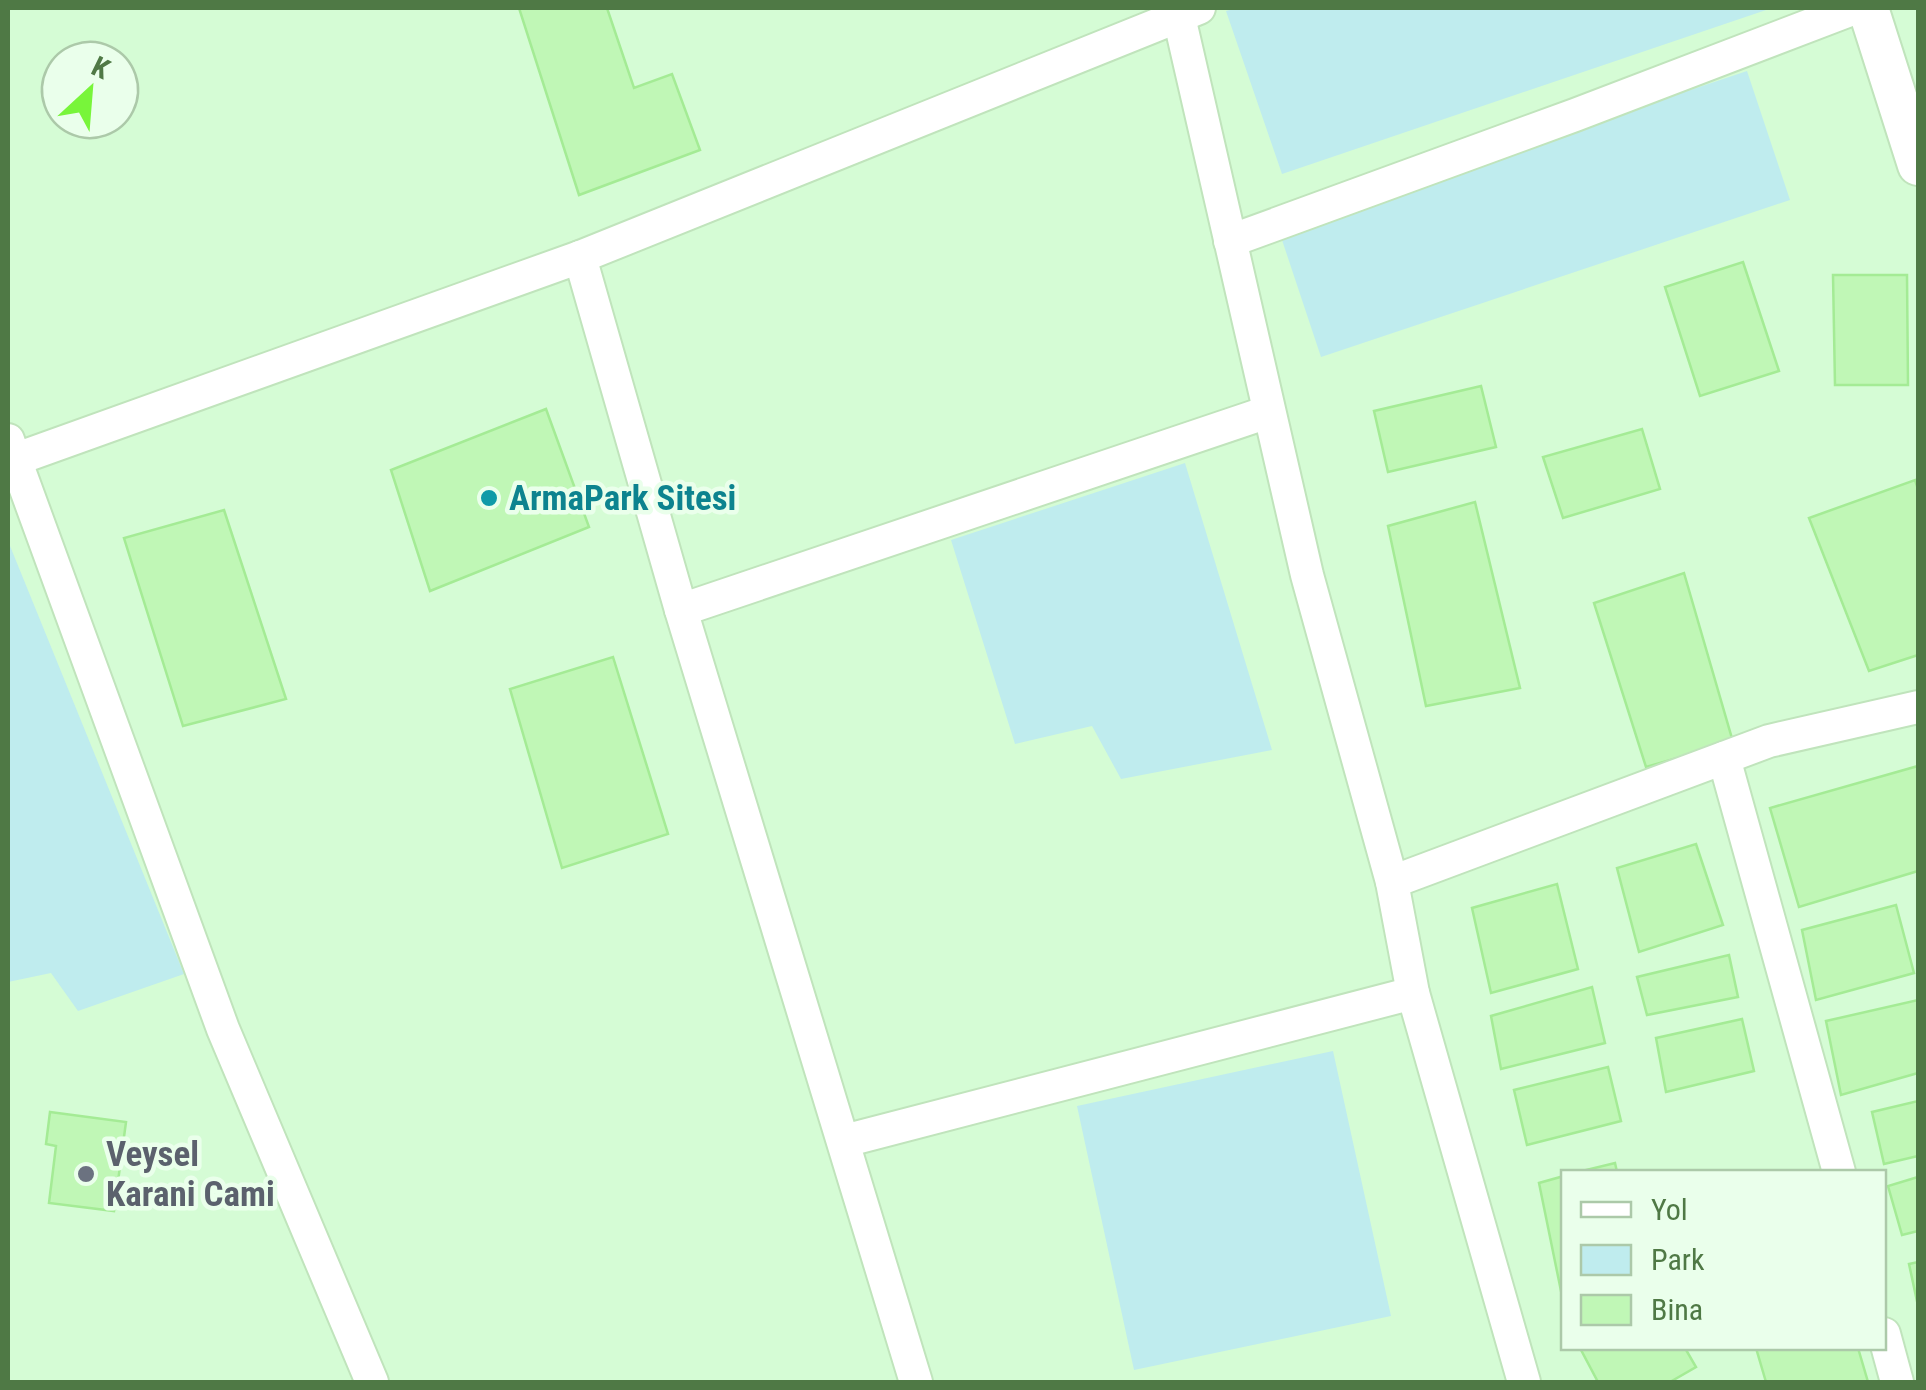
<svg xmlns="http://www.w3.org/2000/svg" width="1926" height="1390" viewBox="0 0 1926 1390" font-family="'Roboto Condensed',sans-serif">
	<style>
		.residential { fill: #d5fcd5; fill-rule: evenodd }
		.green { fill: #bfecee }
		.building { fill: #c0f7b6; stroke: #a4eb95; stroke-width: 2.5 }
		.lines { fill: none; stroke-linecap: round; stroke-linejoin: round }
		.minor-casing { stroke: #c0e4bc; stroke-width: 36 }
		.tertiary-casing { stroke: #c0e4bc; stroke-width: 44 }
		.minor { stroke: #fff; stroke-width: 32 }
		.tertiary { stroke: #fff; stroke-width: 40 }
		.culture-dot { fill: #0f9aa8; stroke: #eaffeb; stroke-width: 4 }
		.worship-dot { fill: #6b7280; stroke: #eaffeb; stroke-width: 4 }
		.labels { text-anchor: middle; stroke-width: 9; stroke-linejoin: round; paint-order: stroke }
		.culture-label { font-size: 35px; font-weight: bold; fill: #0d838f; stroke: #eaffeb; text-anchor: start }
		.worship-label { font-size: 35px; font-weight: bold; fill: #5b616d; stroke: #eaffeb; text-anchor: start }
	</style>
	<rect width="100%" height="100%" fill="#e2ffe3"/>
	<path class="residential" d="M8,8H1918V1382H8ZM60,60H120V120H60ZM1564,1172H1884V1348H1564Z"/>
	<g class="green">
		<polygon points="1237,8 1772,8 1282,174 1226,11"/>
		<polygon points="1747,71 1790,200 1321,357 1278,228"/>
		<polygon points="1185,463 1272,750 1121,779 1092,726 1015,744 951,540"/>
		<polygon points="8,541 184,974 78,1011 51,973 8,982"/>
		<polygon points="1333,1051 1391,1316 1134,1370 1077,1106"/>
	</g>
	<g class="building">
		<polygon points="519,8 607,8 634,88 672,74 700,150 579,195"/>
		<polygon points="1743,262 1779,371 1700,396 1665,287"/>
		<polygon points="1833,275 1907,275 1908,385 1835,385"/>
		<polygon points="1481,386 1496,447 1388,472 1374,411"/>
		<polygon points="546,409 589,527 430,591 391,470"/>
		<polygon points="1642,429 1660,489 1563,518 1543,457"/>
		<polygon points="1915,480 1918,489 1918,655 1869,671 1809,518"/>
		<polygon points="1475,502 1520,688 1426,706 1388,526"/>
		<polygon points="224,510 286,699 183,726 124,538"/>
		<polygon points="1684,573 1733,742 1646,767 1594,603"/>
		<polygon points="613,657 668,834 562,868 510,689"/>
		<polygon points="1918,766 1918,871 1799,907 1770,808"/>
		<polygon points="1696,844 1723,925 1639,952 1617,868"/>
		<polygon points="1557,884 1578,969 1491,993 1472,908"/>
		<polygon points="1896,905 1914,973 1816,1000 1802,930"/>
		<polygon points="1729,955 1738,997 1647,1015 1637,977"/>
		<polygon points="1592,987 1605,1043 1501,1069 1491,1016"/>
		<polygon points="1918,1000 1918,1073 1841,1095 1826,1021"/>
		<polygon points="1742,1019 1754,1071 1666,1092 1656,1038"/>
		<polygon points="1608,1067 1621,1121 1527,1145 1514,1090"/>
		<polygon points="1918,1101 1918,1156 1884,1164 1872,1112"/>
		<polygon points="50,1112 126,1122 114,1211 49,1203 56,1146 46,1144"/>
		<polygon points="1615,1163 1617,1172 1578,1172"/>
		<polygon points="1564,1176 1564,1291 1561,1291 1539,1183"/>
		<polygon points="1918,1177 1918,1231 1902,1235 1888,1186"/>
		<polygon points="1918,1262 1918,1306 1909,1264"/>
		<polygon points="1580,1348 1685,1348 1696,1367 1670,1382 1598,1382"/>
		<polygon points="1756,1348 1858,1348 1868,1382 1766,1382"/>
	</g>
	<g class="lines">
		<defs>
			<g id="minor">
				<polyline points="1177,8 1307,575 1392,882 1413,993 1524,1382"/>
				<polyline points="1230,241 1575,115 1855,8"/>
				<polyline points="580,257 681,610 916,1382"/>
				<polyline points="8,440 223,1029 372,1382"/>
				<polyline points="8,462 580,257 1199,8"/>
				<polyline points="681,610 1268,412"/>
				<polyline points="1724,758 1839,1172"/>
				<polyline points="1392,882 1769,741 1918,707"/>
				<polyline points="844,1141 1413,993"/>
				<polyline points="1884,1334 1897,1382"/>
			</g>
			<polyline id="tertiary" points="1868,8 1918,165"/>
		</defs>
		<use href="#minor" class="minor-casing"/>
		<use href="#tertiary" class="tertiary-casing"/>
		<use href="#minor" class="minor"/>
		<use href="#tertiary" class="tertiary"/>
	</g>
	<circle class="culture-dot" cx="489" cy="498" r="10"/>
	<circle class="worship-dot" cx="86" cy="1174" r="10"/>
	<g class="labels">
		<g class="culture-label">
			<text x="509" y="510">ArmaPark Sitesi</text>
		</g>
		<g class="worship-label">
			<text x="106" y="1166">Veysel<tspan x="106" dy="40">Karani Cami</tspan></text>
		</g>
	</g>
	<rect width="1926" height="1390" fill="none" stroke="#4f7945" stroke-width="20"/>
	<rect x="1561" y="1170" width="325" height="180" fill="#eaffeb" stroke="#acc9a9" stroke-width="2.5"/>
	<rect x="1581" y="1202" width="50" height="15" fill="#ffffff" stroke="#acc9a9" stroke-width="2.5"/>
	<text x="1651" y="1220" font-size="30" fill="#4f7945">Yol</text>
	<rect x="1581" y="1245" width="50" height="30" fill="#bfecee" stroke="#acc9a9" stroke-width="2.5"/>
	<text x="1651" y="1270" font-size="30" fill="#4f7945">Park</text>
	<rect x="1581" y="1295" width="50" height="30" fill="#c0f7b6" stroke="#acc9a9" stroke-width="2.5"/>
	<text x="1651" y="1320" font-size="30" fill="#4f7945">Bina</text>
	<g transform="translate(90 90) rotate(26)"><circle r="48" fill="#eaffeb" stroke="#acc9a9" stroke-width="2.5"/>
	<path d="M0-8L18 38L0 25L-18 38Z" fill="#78f53a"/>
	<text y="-15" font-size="28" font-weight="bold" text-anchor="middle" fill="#4f7945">K</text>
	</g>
</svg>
